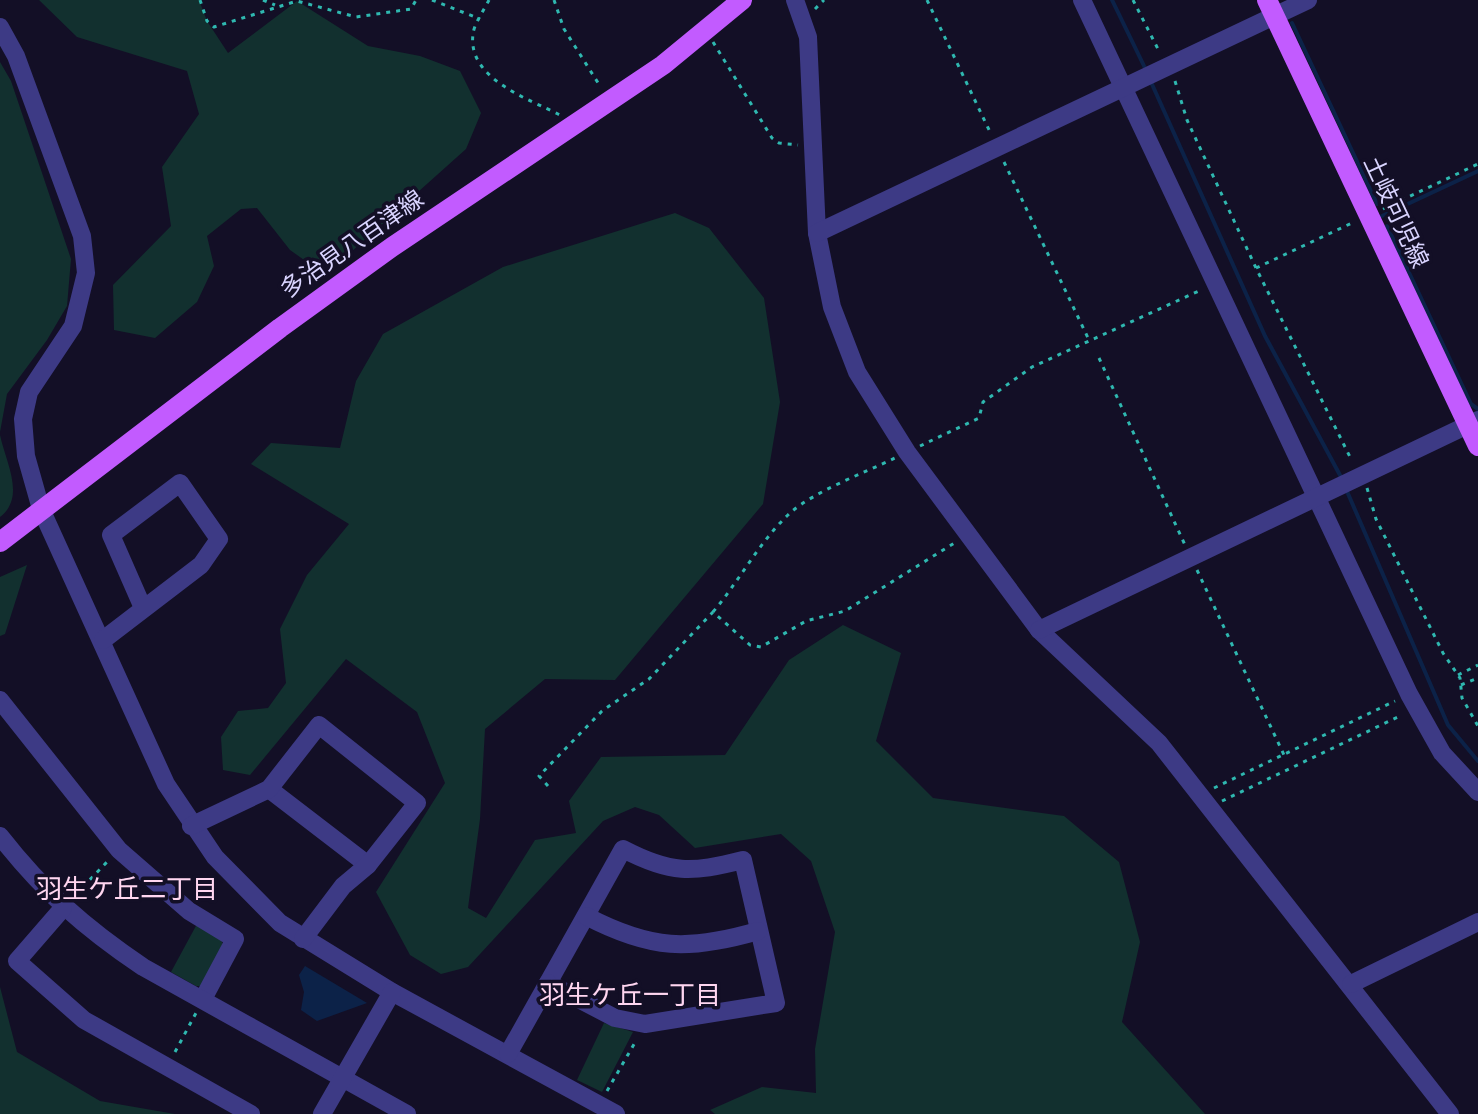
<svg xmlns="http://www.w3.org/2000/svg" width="1478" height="1114" viewBox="0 0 1478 1114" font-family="'Archivo Narrow','Noto Sans JP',sans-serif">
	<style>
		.green { fill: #12302f }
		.water { fill: #0c2248 }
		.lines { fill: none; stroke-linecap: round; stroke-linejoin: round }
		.stream { stroke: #0c2248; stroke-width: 4 }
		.path { stroke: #2fb8b0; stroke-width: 3; stroke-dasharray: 4 6; stroke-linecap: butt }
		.minor { stroke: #3d3a85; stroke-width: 18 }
		.major { stroke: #c25bff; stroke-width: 20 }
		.labels { text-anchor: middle; stroke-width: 7; stroke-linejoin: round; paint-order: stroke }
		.street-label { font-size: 24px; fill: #d9d4ff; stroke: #130f26 }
		.neighbourhood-label { font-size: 26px; fill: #ffd6f0; stroke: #130f26 }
	</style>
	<rect width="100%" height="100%" fill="#130f26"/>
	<g class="green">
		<polygon points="39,0 199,0 207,21 228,53 297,1 368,46 420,56 460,71 481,113 466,149 351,252 314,267 290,250 257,208 241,209 207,236 214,266 197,302 155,338 114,330 113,285 171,226 162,167 199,114 187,71 77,37"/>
		<polygon points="0,62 11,81 71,259 67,306 47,340 7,394 0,432"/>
		<polygon points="675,213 709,228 764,298 780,402 763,504 615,680 545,679 485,729 480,819 468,908 486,918 535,840 576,833 569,801 601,757 725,755 789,660 843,625 901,653 876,741 933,798 1064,816 1119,862 1140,942 1122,1022 1205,1114 715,1114 710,1110 762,1087 816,1093 815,1049 835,932 811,861 781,834 695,848 659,815 635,807 603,821 468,967 441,974 410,955 376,892 445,783 417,712 346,659 250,775 223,770 221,737 238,711 268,708 286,683 280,629 307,575 349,524 251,464 271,443 340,448 356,381 383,334 503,267"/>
		<path d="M0,435C6,463 26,497 0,517Z"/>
		<polygon points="27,565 5,634 0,636 0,577"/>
		<polygon points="197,924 221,938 224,949 204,986 196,986 171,972"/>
		<polygon points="0,987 17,1052 100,1101 175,1114 0,1114"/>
		<polygon points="604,1023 633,1032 602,1092 577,1080"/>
	</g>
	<polygon class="water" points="305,966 367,1003 317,1021 301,1010 304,992 299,975"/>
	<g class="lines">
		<g class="stream">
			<polyline points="1112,0 1146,70"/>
			<polyline points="1292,23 1377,204"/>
			<polyline points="1151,82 1265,336 1341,477"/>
			<polyline points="1382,216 1478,171"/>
			<polyline points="1387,226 1471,404 1478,409"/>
			<polyline points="1346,489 1448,725 1478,761"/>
		</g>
		<g class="path">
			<polyline points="200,0 207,21 214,27 297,1 356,17 411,9 416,0"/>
			<polyline points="263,0 275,5"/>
			<polyline points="432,0 480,19"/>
			<path d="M489,0C484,10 474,24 473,34C467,79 529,99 560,115"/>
			<polyline points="554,0 564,29 600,86"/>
			<polyline points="927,0 991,134"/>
			<polyline points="1133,0 1160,53"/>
			<polyline points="815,9 824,0"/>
			<polyline points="713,42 772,138 779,143 798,145"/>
			<polyline points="1175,81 1187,120 1256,268 1352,461"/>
			<polyline points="1004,162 1089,340"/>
			<polyline points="1383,209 1478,164"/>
			<polyline points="1256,268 1354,222"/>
			<polyline points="1099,358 1185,545"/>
			<polyline points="920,446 979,418 983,402 1032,367 1201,290"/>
			<polyline points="1367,488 1376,519 1443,653 1460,678 1462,698 1478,726"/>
			<polyline points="1197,570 1284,755"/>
			<path d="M713,612C740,580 759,542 790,513C815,491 864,473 895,458"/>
			<polyline points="1458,675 1478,665"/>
			<polyline points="1461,685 1478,678"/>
			<polyline points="548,786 539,776 602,711 649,679 713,612 750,645 761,647 806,621 845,611 956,542"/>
			<polyline points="1214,788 1395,701"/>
			<polyline points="1222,801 1402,715"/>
			<polyline points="76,894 107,862"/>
			<polyline points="175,1052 196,1013"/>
			<polyline points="607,1091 637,1039"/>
		</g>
		<g class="minor">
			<polyline points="795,0 808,37 817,233 832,307 857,372 907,452 1039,630 1159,743 1450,1114"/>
			<polyline points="1082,0 1409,694 1442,753 1478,792"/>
			<polyline points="0,27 16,56 82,236 86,273 73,326 29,392 23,419 26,456 41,509 166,784 215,857 280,923 392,992 616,1114"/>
			<polyline points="817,233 1308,0"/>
			<polyline points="1039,630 1478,420"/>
			<polyline points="103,640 201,565 219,539 180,483 111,535 143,608"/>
			<polyline points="0,700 119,850 189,911 235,939 203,999"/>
			<polyline points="269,789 368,865"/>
			<polyline points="191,826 269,789 319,725 417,803 368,865 343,886 303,939"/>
			<path d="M0,836C43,891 85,928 143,967L407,1114"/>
			<path d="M623,849C671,874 691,873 743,860L776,1003L645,1024L615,1018L548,983Z"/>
			<polyline points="63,908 17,961 84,1020 251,1114"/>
			<path d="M586,916C651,950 689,951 758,931"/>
			<polyline points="1351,984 1478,922"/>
			<polyline points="508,1054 548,983"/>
			<polyline points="322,1114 392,992"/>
		</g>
		<g class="major">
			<polyline points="1267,0 1478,446"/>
			<polyline points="0,542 280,328 392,247 663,65 742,0"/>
		</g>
	</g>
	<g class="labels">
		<g class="street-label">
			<text transform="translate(1396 212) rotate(65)" y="8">土岐可児線</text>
			<text transform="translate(352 244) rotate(-35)" y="8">多治見八百津線</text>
		</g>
		<g class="neighbourhood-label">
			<text x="127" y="898">羽生ケ丘二丁目</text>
			<text x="630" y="1004">羽生ケ丘一丁目</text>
		</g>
	</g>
</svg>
